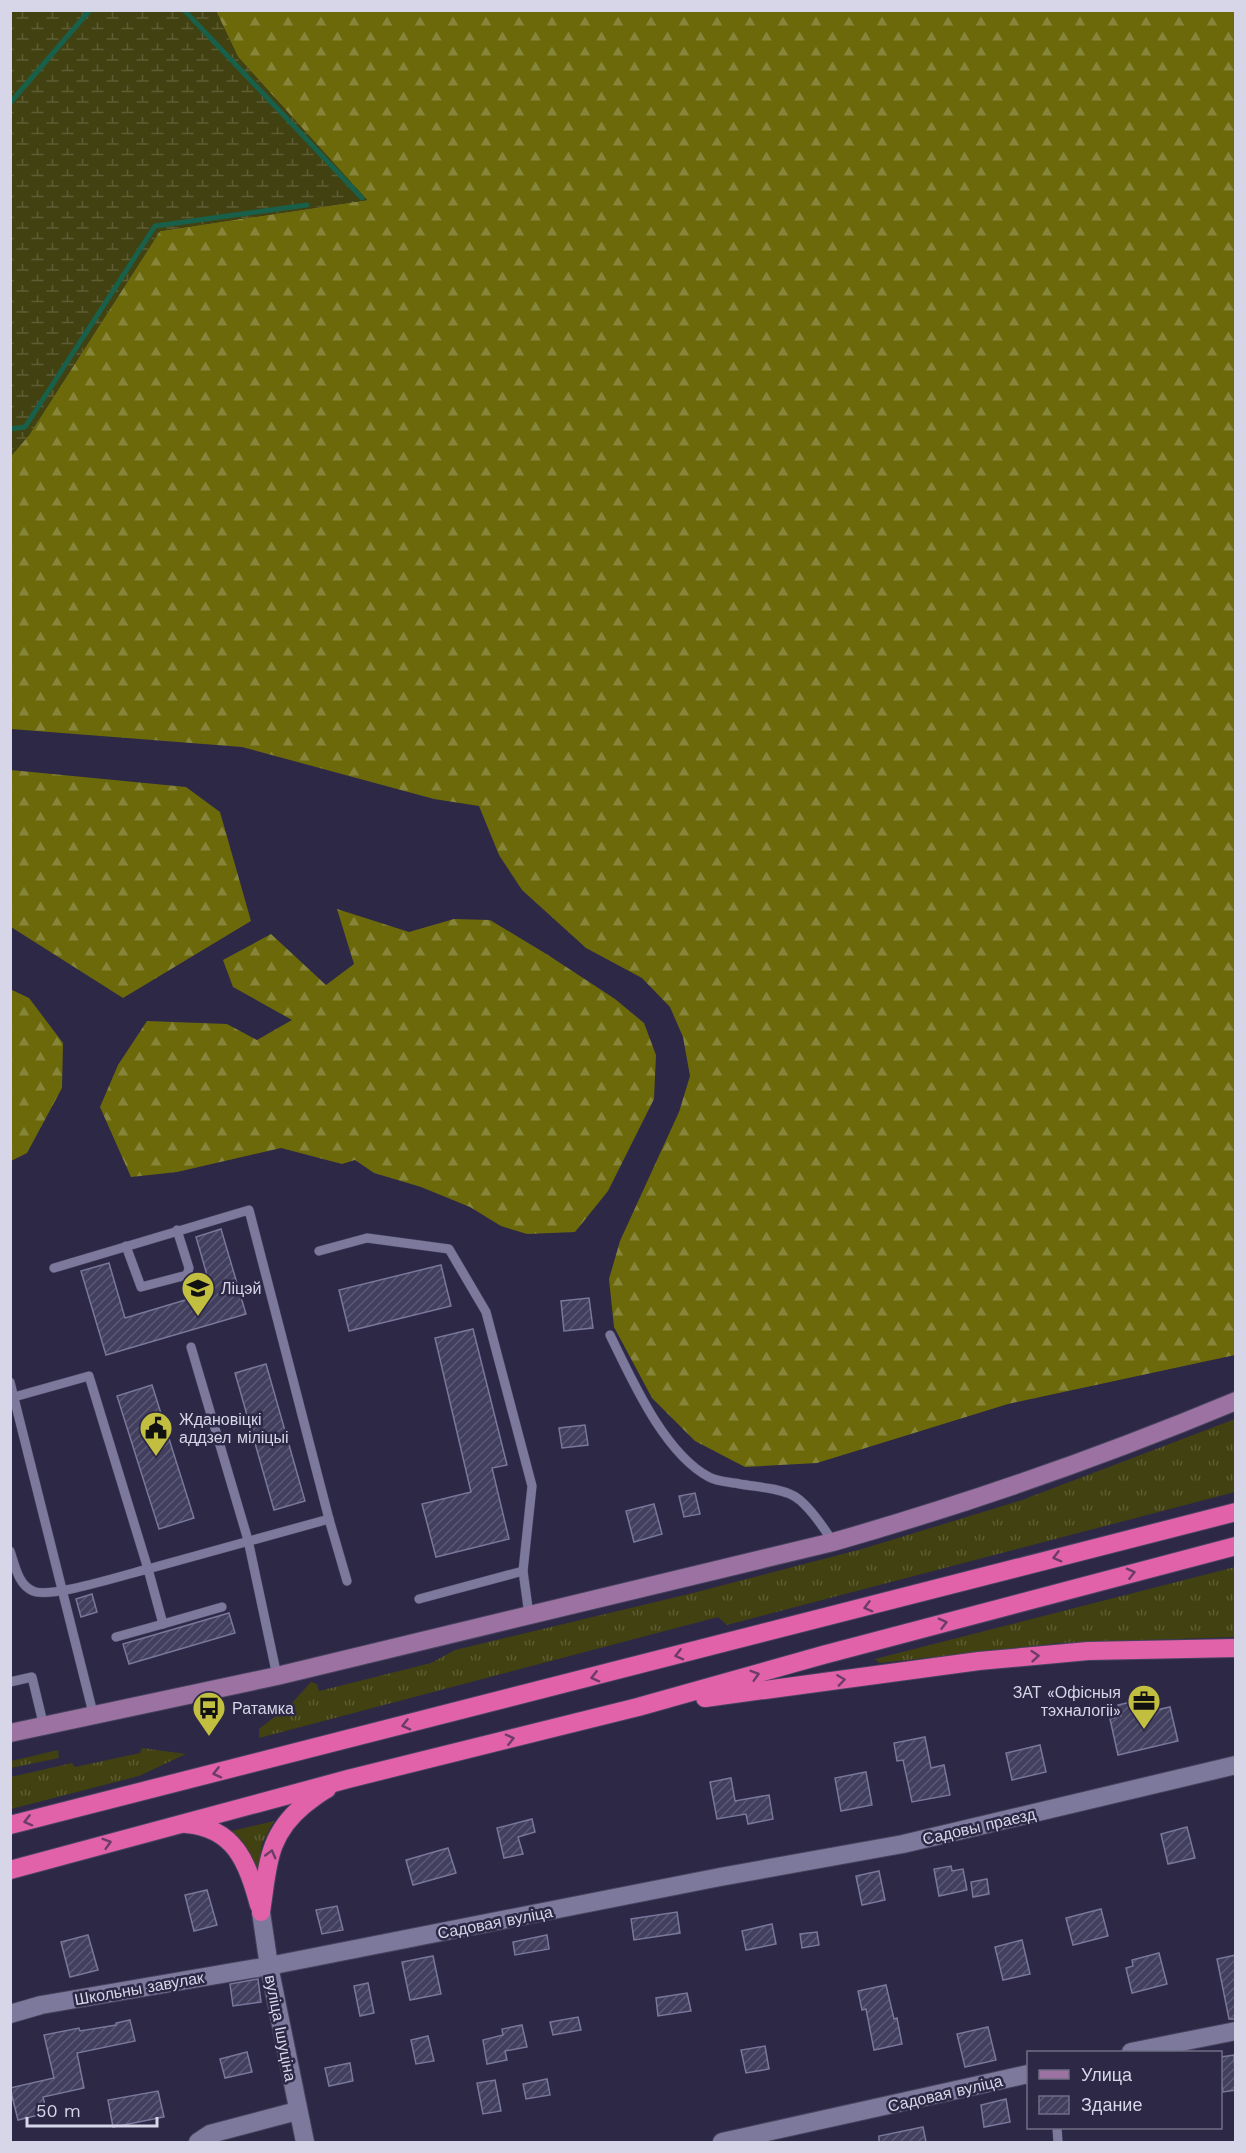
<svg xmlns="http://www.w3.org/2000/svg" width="1246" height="2153" viewBox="0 0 1246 2153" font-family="'Work Sans',sans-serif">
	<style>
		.grass { fill: url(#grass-tufts) }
		.forest { fill: url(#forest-firs) }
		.wetland { fill: url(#wetland-marsh) }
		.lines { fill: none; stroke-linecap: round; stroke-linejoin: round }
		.stream { stroke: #18604a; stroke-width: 5 }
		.building { fill: url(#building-hatch); stroke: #79779a; stroke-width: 1.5 }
		.lane-casing { stroke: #47435d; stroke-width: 10 }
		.street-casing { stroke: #47435d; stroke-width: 20 }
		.secondary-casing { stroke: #47435d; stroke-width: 20 }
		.highway-casing { stroke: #47435d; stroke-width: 20 }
		.lane { stroke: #7c799d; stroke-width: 9 }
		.street { stroke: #7c799d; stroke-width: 18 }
		.secondary { stroke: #9b72a1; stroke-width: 18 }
		.highway { stroke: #e262aa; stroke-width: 18 }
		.oneway { stroke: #6c3c69 }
		.labels { text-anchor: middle; stroke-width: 5; stroke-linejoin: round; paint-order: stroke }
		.poi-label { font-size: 16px; fill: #d7d6e9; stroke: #2c2846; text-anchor: start }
		.street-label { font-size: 16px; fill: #d7d6e9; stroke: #2c2846 }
	</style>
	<defs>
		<pattern id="grass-tufts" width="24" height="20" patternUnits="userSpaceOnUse" patternTransform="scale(1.5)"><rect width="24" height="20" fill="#424111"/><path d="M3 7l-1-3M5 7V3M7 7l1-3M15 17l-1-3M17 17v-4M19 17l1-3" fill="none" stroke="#5d5c34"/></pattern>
		<pattern id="forest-firs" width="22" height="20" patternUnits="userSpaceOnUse" patternTransform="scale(1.5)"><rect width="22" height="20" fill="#6c690a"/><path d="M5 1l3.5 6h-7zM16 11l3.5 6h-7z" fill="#87853a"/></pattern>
		<pattern id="wetland-marsh" width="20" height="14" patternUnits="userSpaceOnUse" patternTransform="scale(1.5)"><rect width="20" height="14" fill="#424111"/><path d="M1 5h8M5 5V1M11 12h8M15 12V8" fill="none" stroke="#5d5c34"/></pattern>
		<pattern id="building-hatch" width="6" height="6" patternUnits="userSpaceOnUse" patternTransform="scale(1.5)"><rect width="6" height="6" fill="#413e5e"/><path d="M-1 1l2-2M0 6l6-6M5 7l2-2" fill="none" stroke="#5c5975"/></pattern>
	</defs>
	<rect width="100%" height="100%" fill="#2c2846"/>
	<g class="grass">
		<polygon points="1235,1419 1235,1492 727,1625 718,1617 259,1738 259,1729 291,1704 311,1682 317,1684 319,1691 431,1663 455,1650 693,1593 862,1549 1022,1500"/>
		<polygon points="1235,1567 1235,1637 1060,1643 880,1663 875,1659"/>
		<polygon points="142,1748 186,1754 139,1776 11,1809 11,1777 72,1763 75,1767 140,1753"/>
		<polygon points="58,1750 59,1758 11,1768 11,1761"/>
		<polygon points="274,1821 262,1844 257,1873 227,1832"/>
	</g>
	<g class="forest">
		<polygon points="216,11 1235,11 1235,1355 1008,1404 817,1463 745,1467 695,1441 652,1398 614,1327 609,1279 620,1241 679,1112 690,1076 683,1037 670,1007 642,978 586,948 522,890 499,855 479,806 434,799 242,747 11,729 11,456 29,435 160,231 367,200 238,57"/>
		<polygon points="11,770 186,787 220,812 251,921 123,998 11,927"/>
		<polygon points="337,909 409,932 454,919 490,920 548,955 615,999 644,1023 656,1055 654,1099 608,1191 575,1232 527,1234 501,1226 470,1207 421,1187 374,1173 355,1160 342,1164 281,1148 177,1172 131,1177 100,1107 118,1065 147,1021 227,1024 257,1040 292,1020 233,987 223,960 271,934 326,985 354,964"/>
		<polygon points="10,989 29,998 63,1043 62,1088 27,1153 11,1161"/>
	</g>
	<polygon class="wetland" points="11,10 216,11 238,57 367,200 160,231 29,435 11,456"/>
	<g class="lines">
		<g class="stream">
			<polyline points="184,10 362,198"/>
			<polyline points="10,103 90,10"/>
			<polyline points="10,429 25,427 155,226 307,205"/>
		</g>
	</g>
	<g class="building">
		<polygon points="221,1229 246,1314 106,1355 81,1271 109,1263 125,1318 212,1292 196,1237"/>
		<polygon points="441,1265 451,1306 349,1331 339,1290"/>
		<polygon points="589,1298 593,1328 564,1331 561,1301"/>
		<polygon points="473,1329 507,1465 492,1468 509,1539 436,1557 422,1504 471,1492 435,1338"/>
		<polygon points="266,1364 305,1501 274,1510 235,1373"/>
		<polygon points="152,1385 194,1518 159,1529 117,1396"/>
		<polygon points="585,1425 588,1445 562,1448 559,1428"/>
		<polygon points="695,1493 700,1514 684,1517 679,1496"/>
		<polygon points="654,1504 662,1534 634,1542 626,1511"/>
		<polygon points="92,1594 97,1612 81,1617 76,1599"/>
		<polygon points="229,1613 235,1633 129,1664 123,1644"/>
		<polygon points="1131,1702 1134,1715 1170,1707 1178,1741 1118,1755 1110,1719 1121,1716 1118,1705"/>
		<polygon points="925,1737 931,1768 944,1765 950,1795 912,1802 903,1760 897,1761 894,1743"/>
		<polygon points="1040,1745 1046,1772 1012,1780 1006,1753"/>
		<polygon points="866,1772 872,1805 841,1811 835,1778"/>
		<polygon points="731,1778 735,1801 769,1795 773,1819 748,1824 746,1814 717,1819 710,1782"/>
		<polygon points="532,1819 535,1832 518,1837 523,1854 504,1858 497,1828"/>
		<polygon points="1187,1827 1195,1858 1168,1864 1161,1834"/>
		<polygon points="448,1848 456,1873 413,1885 406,1860"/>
		<polygon points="951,1866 952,1871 963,1869 967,1890 939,1896 934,1869"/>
		<polygon points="879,1871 885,1900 862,1905 856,1876"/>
		<polygon points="987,1879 989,1894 973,1897 971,1882"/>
		<polygon points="207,1890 217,1925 194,1931 185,1895"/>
		<polygon points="337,1906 343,1930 322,1934 316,1910"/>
		<polygon points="1101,1909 1108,1936 1073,1945 1066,1918"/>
		<polygon points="677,1912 680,1933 634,1940 631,1919"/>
		<polygon points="772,1924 776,1944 746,1950 742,1931"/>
		<polygon points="817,1932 819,1945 802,1948 800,1934"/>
		<polygon points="88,1935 98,1970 70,1977 61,1942"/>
		<polygon points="547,1935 549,1949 515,1955 513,1942"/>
		<polygon points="1022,1940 1030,1974 1003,1980 995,1947"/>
		<polygon points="1159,1953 1167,1984 1132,1993 1126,1968 1133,1966 1132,1960"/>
		<polygon points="1236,1955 1236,2019 1229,2019 1217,1959"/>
		<polygon points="433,1956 441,1994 410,2000 402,1962"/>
		<polygon points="258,1979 261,2002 233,2006 230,1984"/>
		<polygon points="368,1983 374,2013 360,2016 354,1986"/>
		<polygon points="886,1985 894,2019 897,2018 902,2044 874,2050 866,2009 862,2010 858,1991"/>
		<polygon points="687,1993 691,2011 658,2016 656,1998"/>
		<polygon points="578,2017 581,2030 553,2035 550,2022"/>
		<polygon points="130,2020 135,2041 77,2053 84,2088 43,2097 47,2113 18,2120 10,2088 54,2078 44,2035 79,2028 80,2031 116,2025 116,2023"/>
		<polygon points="522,2025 527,2047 505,2051 507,2060 487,2064 483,2040 503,2035 502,2029"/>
		<polygon points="988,2027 996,2060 965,2067 957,2034"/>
		<polygon points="428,2036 434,2061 416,2064 411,2040"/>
		<polygon points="765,2046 769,2069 746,2073 741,2050"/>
		<polygon points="247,2052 252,2072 225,2078 220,2059"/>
		<polygon points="1234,2055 1236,2090 1223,2092 1221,2077 1221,2057"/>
		<polygon points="350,2063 353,2081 329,2086 325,2068"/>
		<polygon points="547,2079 550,2095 526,2099 523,2084"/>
		<polygon points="495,2080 501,2111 483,2114 477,2083"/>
		<polygon points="158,2091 164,2117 113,2127 108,2100"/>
		<polygon points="1006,2099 1010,2122 984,2127 981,2105"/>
		<polygon points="923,2127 926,2142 879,2142 879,2136"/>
	</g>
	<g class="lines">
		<defs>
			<g id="lane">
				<polyline points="126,1246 141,1287 187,1275 189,1268 177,1230"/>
				<polyline points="319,1251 367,1238 449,1249 486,1312 532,1486 523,1571 529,1615"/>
				<path d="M610,1335C632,1380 664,1453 709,1477C718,1482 731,1482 740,1484C757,1487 779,1488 794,1496C808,1504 824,1528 833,1542"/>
				<polyline points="191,1347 248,1540 277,1676"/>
				<polyline points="10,1382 94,1717"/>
				<polyline points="14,1397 89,1376 148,1569 329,1519 249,1210 54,1268"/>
				<polyline points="329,1519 347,1581"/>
				<path d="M10,1551C15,1565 18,1585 33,1591C50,1599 127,1574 148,1569L163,1624L222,1607"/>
				<polyline points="419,1599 523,1571"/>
				<polyline points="116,1637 163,1624"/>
				<polyline points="10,1682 32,1677 44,1727"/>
				<polyline points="1057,2128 1058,2142"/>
			</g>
			<g id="street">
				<polyline points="261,1912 269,1966 305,2142"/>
				<polyline points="10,2014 41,2005 269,1966 720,1877 903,1844 1236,1765"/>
				<polyline points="1131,2052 1236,2031"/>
				<polyline points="198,2142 210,2134 297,2111"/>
				<polyline points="722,2142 1028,2074"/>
			</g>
			<path id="secondary" d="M10,1733L277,1676L833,1542C970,1503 1104,1456 1236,1401"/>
			<g id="highway">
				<polyline points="705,1698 979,1661 1088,1651 1236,1648"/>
				<path d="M186,1824C235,1828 247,1862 259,1905"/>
				<polyline points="10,1825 1236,1512"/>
				<polyline points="10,1870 348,1779 638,1707 823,1655 1236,1546"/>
				<path d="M261,1912C268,1868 266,1836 304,1805C312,1799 319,1793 327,1789"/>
			</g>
		</defs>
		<use href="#lane" class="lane-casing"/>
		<use href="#street" class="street-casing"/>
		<use href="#secondary" class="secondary-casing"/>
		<use href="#highway" class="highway-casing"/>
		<use href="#lane" class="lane"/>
		<use href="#street" class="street"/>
		<use href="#secondary" class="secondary"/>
		<use href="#highway" class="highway"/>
	</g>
	<defs><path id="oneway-chevron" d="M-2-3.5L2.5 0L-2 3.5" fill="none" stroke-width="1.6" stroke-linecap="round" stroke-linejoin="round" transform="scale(1.5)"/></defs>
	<g class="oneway">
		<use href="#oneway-chevron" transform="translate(1057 1557) rotate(165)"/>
		<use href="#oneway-chevron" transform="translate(1131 1573) rotate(-14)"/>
		<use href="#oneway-chevron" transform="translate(868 1607) rotate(165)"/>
		<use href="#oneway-chevron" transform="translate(943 1623) rotate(-15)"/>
		<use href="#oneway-chevron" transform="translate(679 1655) rotate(166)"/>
		<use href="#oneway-chevron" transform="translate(1035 1656) rotate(-5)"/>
		<use href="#oneway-chevron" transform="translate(755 1675) rotate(-16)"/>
		<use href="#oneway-chevron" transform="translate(595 1677) rotate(166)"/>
		<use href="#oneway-chevron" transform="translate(841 1680) rotate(-8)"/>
		<use href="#oneway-chevron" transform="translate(406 1725) rotate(166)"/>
		<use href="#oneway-chevron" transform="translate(510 1739) rotate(-14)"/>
		<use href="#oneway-chevron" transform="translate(217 1773) rotate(166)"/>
		<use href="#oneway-chevron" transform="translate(28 1821) rotate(166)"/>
		<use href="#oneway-chevron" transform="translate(107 1843) rotate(-16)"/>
		<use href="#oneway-chevron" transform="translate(271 1854) rotate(-75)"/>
	</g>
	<defs>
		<symbol id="school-pin" viewBox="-11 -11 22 30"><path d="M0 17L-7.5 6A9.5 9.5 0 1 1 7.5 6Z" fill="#c1be40" stroke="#2c2846"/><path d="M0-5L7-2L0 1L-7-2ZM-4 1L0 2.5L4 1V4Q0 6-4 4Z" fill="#111"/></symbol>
		<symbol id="civic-pin" viewBox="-11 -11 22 30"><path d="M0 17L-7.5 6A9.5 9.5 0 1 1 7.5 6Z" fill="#c1be40" stroke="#2c2846"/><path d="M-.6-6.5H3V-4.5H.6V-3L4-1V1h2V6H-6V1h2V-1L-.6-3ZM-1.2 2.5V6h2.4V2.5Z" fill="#111"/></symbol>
		<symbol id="office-pin" viewBox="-11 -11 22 30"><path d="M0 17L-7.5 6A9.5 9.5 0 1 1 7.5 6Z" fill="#c1be40" stroke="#2c2846"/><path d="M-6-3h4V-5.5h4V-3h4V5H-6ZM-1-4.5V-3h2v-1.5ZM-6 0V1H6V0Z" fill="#111"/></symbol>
		<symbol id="bus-pin" viewBox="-11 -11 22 30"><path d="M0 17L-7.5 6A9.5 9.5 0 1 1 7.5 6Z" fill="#c1be40" stroke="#2c2846"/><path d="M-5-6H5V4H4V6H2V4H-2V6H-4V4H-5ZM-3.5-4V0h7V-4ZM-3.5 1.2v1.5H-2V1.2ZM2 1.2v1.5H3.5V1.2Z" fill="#111"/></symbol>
	</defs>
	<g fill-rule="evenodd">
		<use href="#school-pin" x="179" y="1269" width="38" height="52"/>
		<use href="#civic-pin" x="137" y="1409" width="38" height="52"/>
		<use href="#office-pin" x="1125" y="1682" width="38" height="52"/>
		<use href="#bus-pin" x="190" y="1689" width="38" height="52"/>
	</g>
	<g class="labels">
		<g class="poi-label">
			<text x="221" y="1294">Ліцэй</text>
			<text x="179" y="1425">Ждановіцкі<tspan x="179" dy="18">аддзел міліцыі</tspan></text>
			<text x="1121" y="1698" text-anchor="end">ЗАТ «Офісныя<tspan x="1121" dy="18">тэхналогіі»</tspan></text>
			<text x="232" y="1714">Ратамка</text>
		</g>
		<g class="street-label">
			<text transform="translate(979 1826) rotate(-13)" y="6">Садовы праезд</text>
			<text transform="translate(495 1922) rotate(-11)" y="6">Садовая вуліца</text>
			<text transform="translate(139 1988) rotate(-10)" y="6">Школьны завулак</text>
			<text transform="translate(281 2028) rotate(79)" y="6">вуліца Ішуціна</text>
			<text transform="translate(945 2093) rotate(-13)" y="6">Садовая вуліца</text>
		</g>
	</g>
	<rect width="1246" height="2153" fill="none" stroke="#d7d6e9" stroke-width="24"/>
	<rect x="1027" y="2051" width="195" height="78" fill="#2c2846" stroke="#706e87" stroke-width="1.5"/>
	<rect x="1039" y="2070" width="30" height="9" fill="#9b72a1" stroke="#706e87" stroke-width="1.5"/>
	<text x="1081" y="2081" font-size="18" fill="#d7d6e9">Улица</text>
	<rect x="1039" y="2096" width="30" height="18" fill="url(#building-hatch)" stroke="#706e87" stroke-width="1.5"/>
	<text x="1081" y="2111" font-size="18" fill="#d7d6e9">Здание</text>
	<path d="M27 2117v9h130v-9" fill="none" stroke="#d7d6e9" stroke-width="3"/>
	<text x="36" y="2117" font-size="18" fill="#d7d6e9" stroke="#2c2846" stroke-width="4.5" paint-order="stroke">50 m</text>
</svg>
